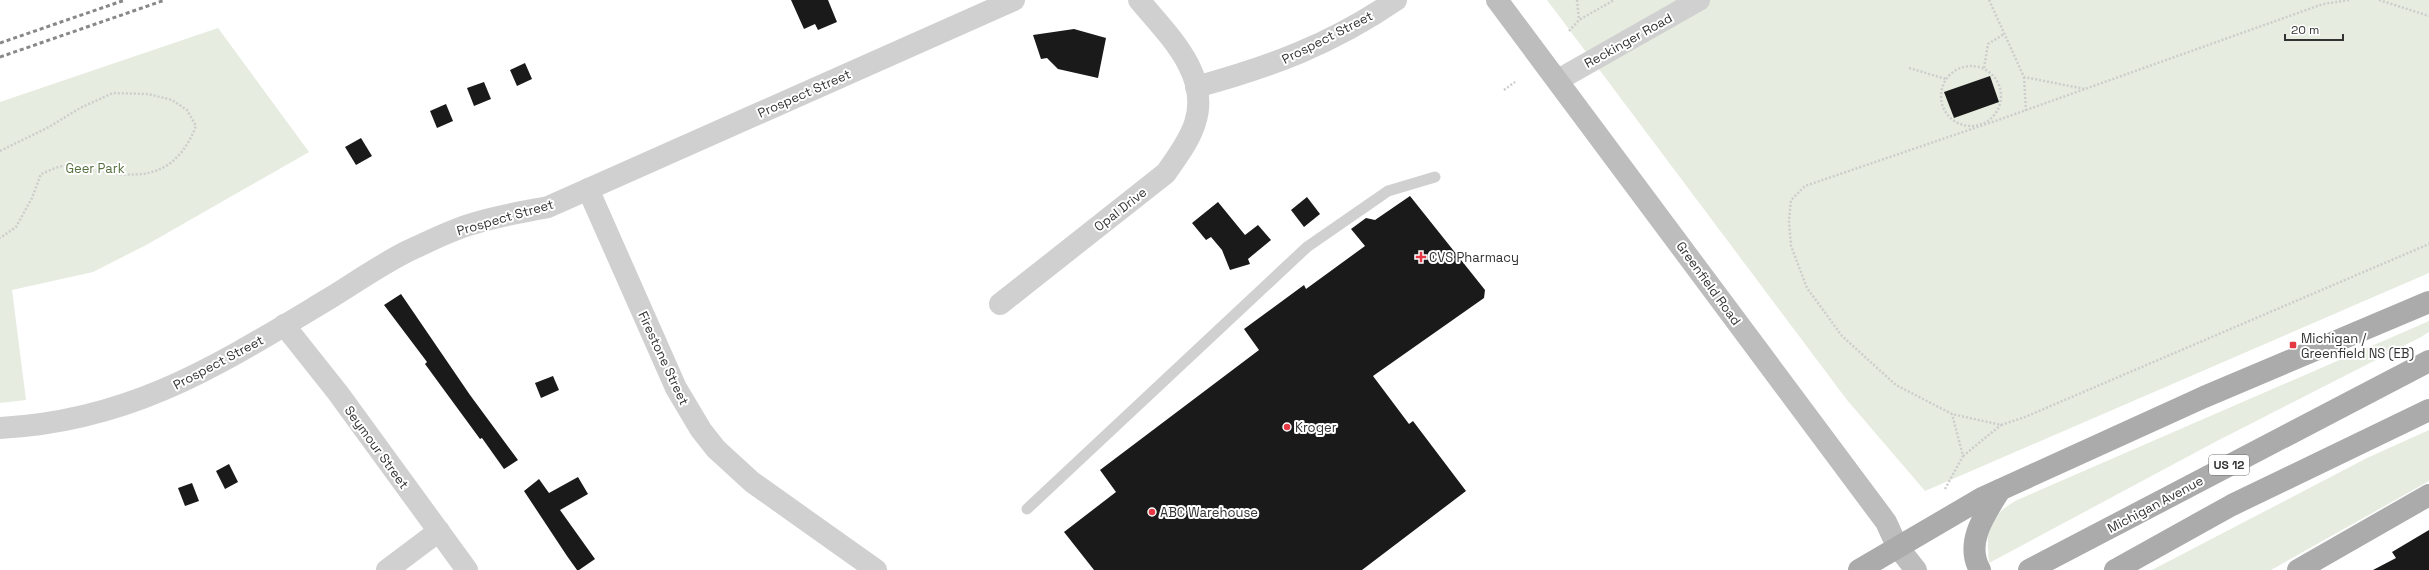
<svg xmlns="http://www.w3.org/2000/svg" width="2429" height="570" viewBox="0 0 2429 570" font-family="'Space Grotesk',sans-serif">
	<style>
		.green { fill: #e6ecdf }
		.building { fill: #1a1a1a }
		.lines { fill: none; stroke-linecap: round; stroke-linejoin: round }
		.path { stroke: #cdcdcd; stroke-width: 2.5; stroke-dasharray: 2 2; stroke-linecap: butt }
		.lane { stroke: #d0d0d0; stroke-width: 11 }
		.street { stroke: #d0d0d0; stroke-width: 22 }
		.secondary { stroke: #bdbdbd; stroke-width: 22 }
		.primary { stroke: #ababab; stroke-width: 22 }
		.rail { stroke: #888; stroke-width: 3; stroke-dasharray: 4 3; stroke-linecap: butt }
		.poi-dot { fill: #e63946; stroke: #fff; stroke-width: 1.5 }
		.labels { text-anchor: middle; stroke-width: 4; stroke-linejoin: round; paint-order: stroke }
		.shield { fill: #fff; stroke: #707070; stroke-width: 1 }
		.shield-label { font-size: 12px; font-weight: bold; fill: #333 }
		.street-label { font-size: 13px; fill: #333; stroke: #fff }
		.park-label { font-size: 13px; fill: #56703f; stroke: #fff }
		.poi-label { font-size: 13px; fill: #333; stroke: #fff; text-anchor: start }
	</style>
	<rect width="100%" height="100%" fill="#fff"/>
	<g class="green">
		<polygon points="1547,0 2429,0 2429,273 1925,491 1847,400"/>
		<polygon points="218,28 309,152 148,244 93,272 12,290 26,400 0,403 0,102"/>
		<path d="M2429,321V332L2421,337L2215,442L1989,563C1987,529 1984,521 2015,501Z"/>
		<polygon points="2429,430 2429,481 2271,570 2152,570 2367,458"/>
	</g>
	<g class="building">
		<polygon points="791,0 828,0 837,22 818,30 815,24 804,29"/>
		<polygon points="1074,29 1106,38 1098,78 1058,69 1047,58 1041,59 1033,35"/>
		<polygon points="525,63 532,79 517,86 510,70"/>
		<polygon points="1990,76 1999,102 1954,118 1944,92"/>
		<polygon points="484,82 491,99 474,106 467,88"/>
		<polygon points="446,104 453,121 437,128 430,111"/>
		<polygon points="361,138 372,156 356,165 345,147"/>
		<polygon points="1410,196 1485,290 1484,298 1373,376 1409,424 1413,421 1466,491 1362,570 1094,570 1064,532 1116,492 1100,470 1259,350 1244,329 1304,285 1306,289 1365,246 1351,229 1366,218 1375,220"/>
		<polygon points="1307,197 1320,214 1304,227 1291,210"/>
		<polygon points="1218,202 1245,235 1258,225 1271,240 1248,259 1250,264 1230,270 1222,250 1211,237 1206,240 1192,223"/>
		<polygon points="401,294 470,395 518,460 504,469 482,438 480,439 425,364 427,362 384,305"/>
		<polygon points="553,376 559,390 541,398 535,383"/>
		<polygon points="229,464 238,482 225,489 216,471"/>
		<polygon points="578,477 588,494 560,510 595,559 579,570 577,570 567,556 524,491 539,479 549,493"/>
		<polygon points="192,483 199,501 185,506 178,488"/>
		<polygon points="2429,530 2429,570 2373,570 2396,558 2392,552"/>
	</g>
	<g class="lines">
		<g class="path">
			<polyline points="1577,0 1579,20"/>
			<polyline points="1989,0 2024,77 2085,89"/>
			<polyline points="2349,0 2323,4 2001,119 1805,186 1791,200 1789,221 1791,246 1807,288 1842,336 1896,385 1952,414 2001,425 2025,417 2429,244"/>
			<polyline points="2379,0 2429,16"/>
			<polyline points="1569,31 1579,20 1614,0"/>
			<circle cx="1971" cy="96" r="30"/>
			<polyline points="1909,68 1946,79"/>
			<polyline points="1984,68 1988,44 2004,34"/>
			<polyline points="2024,77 2026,111"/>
			<polyline points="1504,90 1515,82"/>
			<path d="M0,151L49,127L80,108L113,93L148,94L172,100L187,110L196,126C178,171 150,180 104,172C92,171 79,167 67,166C59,165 49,171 41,174L32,198L16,227L0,238"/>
			<polyline points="1963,456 2001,425"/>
			<polyline points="1945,489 1963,456 1952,414"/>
		</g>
		<polyline class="lane" points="1027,509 1307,247 1388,191 1435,177"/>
		<g class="street">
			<polyline points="1558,80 1699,0"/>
			<path d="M1196,87C1270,67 1332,44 1396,0"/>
			<polyline points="588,189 676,388 701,430 716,449 752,482 876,570"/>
			<path d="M1000,304L1166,173C1176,158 1189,142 1195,123C1211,74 1167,34 1139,0"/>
			<polyline points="284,325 338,393 467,570"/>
			<path d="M0,428C133,421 220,364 330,298C356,282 383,263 410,250C430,241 451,230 472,224C496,216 523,212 548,207L1014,0"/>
			<polyline points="387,570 439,531"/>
		</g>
		<polyline class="secondary" points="1497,0 1886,522 1897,546 1916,570"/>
		<g class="primary">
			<polyline points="1859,570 1982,498 2204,397 2429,302"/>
			<path d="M1980,570C1964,542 1986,513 2000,490"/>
			<polyline points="2029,570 2429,361"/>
			<polyline points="2115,570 2232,505 2429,410"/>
			<polyline points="2298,570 2429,495"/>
		</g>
		<g class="rail">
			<polyline points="0,43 125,0"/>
			<polyline points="0,57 165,0"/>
		</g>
	</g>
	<g class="poi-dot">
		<path d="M1419 251h4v4h4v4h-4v4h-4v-4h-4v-4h4z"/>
		<rect x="2289" y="341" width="8" height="8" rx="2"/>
		<circle cx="1287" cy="427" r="4"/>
		<circle cx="1152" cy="512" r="4"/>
	</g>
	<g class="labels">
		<rect class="shield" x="2209" y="455" width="40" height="20" rx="3"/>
		<g class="shield-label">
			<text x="2229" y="469">US 12</text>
		</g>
		<g class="street-label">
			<text transform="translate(1327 37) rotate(-27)" y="5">Prospect Street</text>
			<text transform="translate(1628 40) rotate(-29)" y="5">Reckinger Road</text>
			<text transform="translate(804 93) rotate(-24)" y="5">Prospect Street</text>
			<text transform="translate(1120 209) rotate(-38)" y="5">Opal Drive</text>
			<text transform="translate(505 217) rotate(-16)" y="5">Prospect Street</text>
			<text transform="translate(1709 283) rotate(54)" y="5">Greenfield Road</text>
			<text transform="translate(664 358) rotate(65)" y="5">Firestone Street</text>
			<text transform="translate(218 362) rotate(-28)" y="5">Prospect Street</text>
			<text transform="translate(377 447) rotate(54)" y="5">Seymour Street</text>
			<text transform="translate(2155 504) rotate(-28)" y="5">Michigan Avenue</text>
		</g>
		<g class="park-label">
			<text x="95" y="173">Geer Park</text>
		</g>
		<g class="poi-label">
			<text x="1429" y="262">CVS Pharmacy</text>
			<text x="2301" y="343">Michigan /<tspan x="2301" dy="15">Greenfield NS (EB)</tspan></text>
			<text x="1295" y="432">Kroger</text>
			<text x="1160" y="517">ABC Warehouse</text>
		</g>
	</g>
	<path d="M2285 34v6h58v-6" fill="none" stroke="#333333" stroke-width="2"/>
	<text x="2291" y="34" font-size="12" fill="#333333" stroke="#ffffff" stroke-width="3" paint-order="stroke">20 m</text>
</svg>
